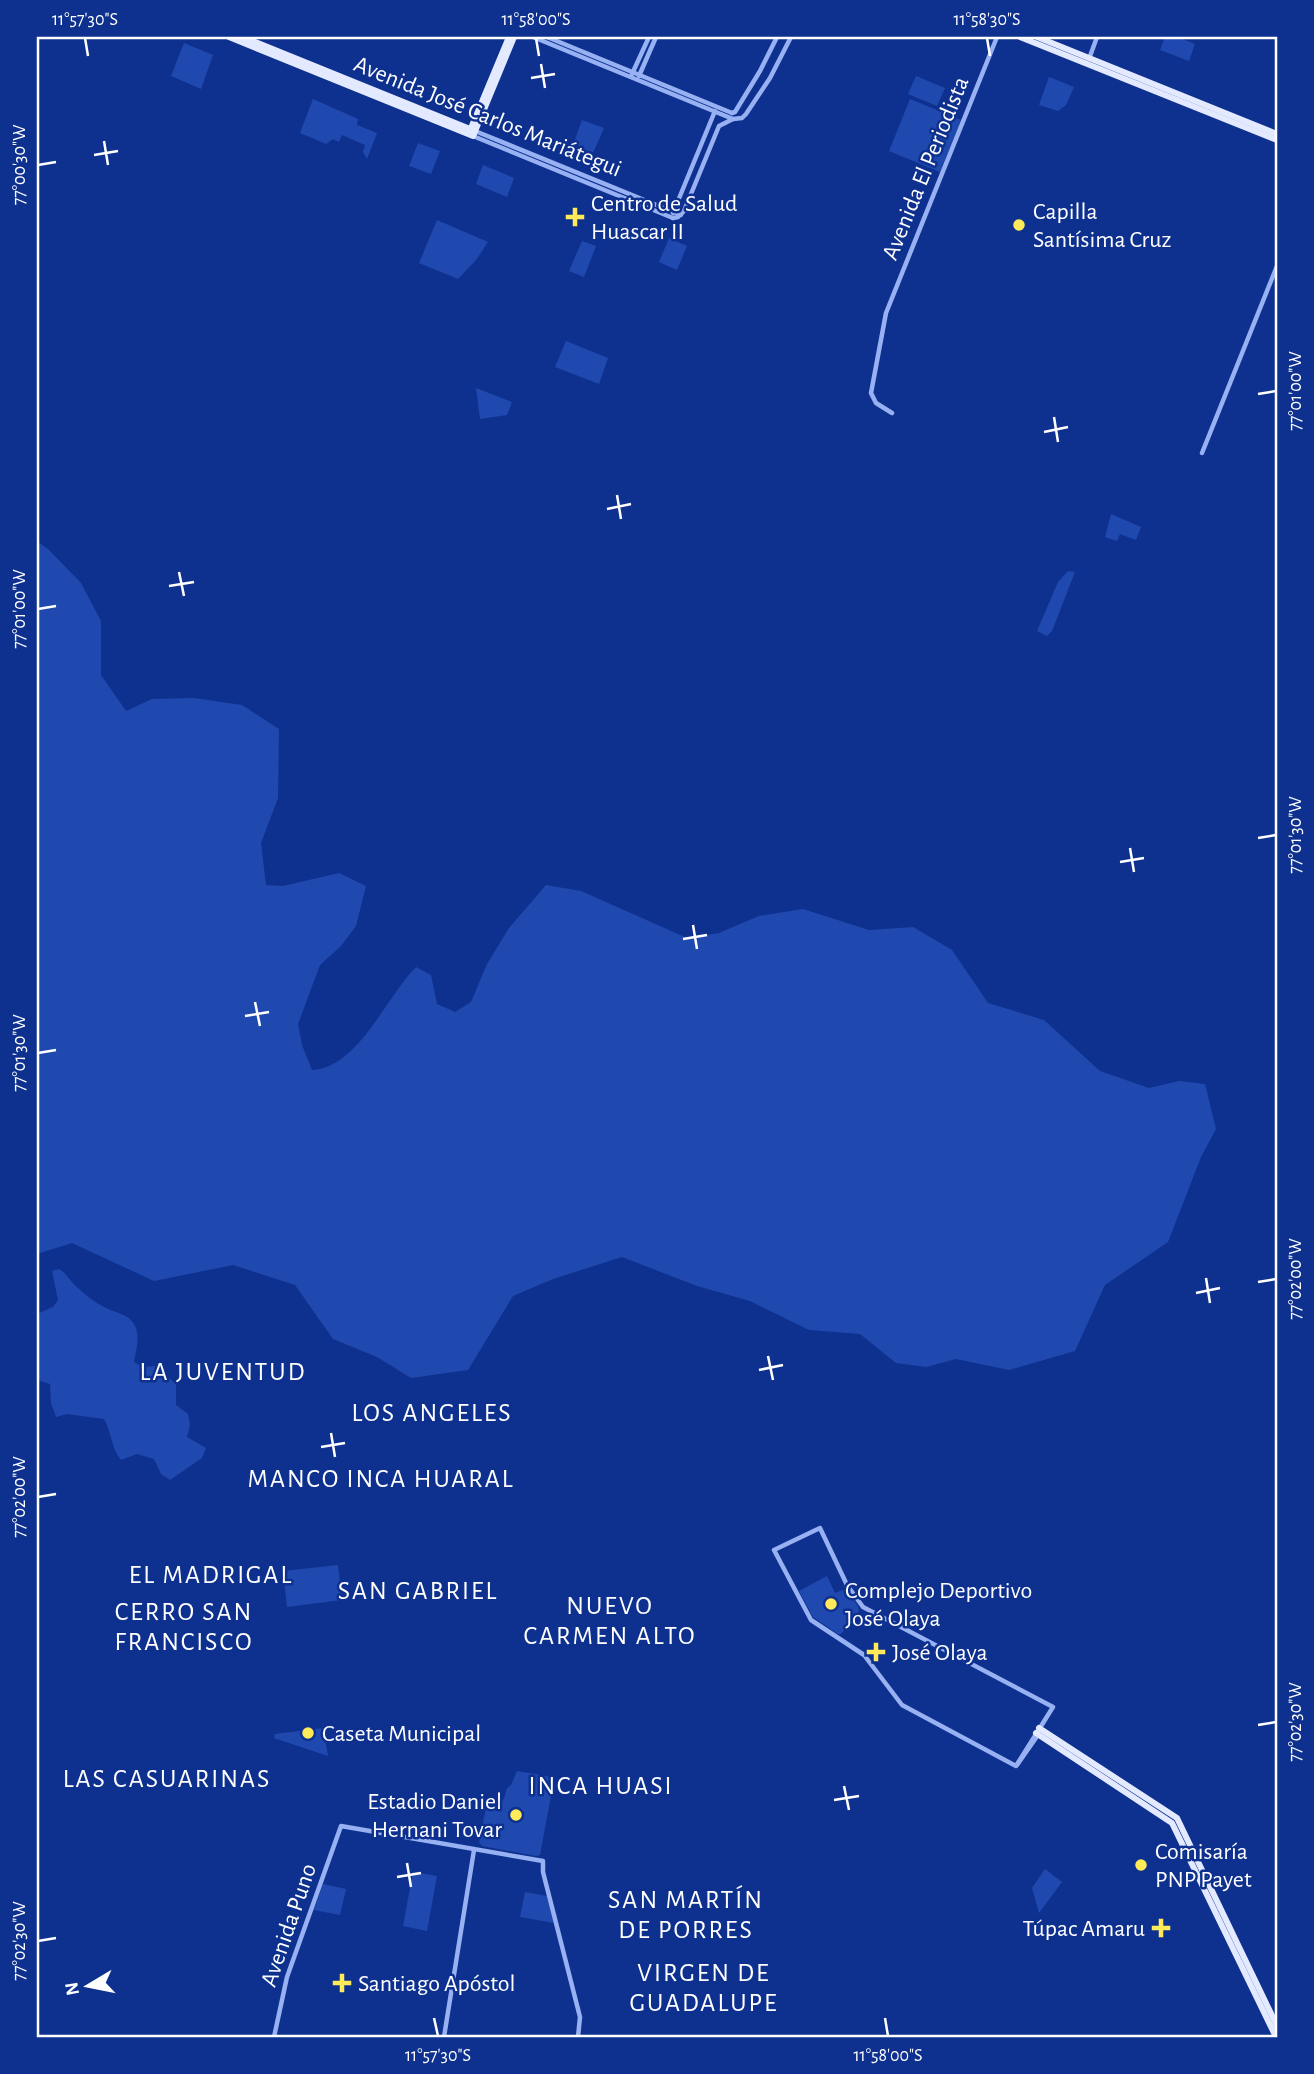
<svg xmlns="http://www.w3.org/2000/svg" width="1314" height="2074" viewBox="0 0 1314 2074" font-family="'Alegreya Sans',sans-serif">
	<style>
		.green { fill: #2049af }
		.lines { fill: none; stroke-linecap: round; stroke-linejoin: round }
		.minor { stroke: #97b1f3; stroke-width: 4.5 }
		.major { stroke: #e3e9ff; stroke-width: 6 }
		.ticks { fill: none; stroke: #fff; stroke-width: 2.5 }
		.poi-dot { fill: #ffeb59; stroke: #0e318f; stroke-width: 2.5 }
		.labels { text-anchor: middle; stroke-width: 5; stroke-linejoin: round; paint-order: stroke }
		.street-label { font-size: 24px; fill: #fff; stroke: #0e318f }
		.poi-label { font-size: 24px; fill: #fff; stroke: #0e318f; text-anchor: start }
		.neighbourhood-label { font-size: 26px; letter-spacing: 2px; fill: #fff; stroke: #0e318f }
		.neatline { fill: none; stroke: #fff; stroke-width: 2.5 }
		.ticks-label { font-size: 18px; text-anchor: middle; fill: #fff }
	</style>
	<rect width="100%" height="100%" fill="#0e318f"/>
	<g class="green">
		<polygon points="1165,37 1177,37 1195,44 1189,61 1160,50"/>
		<polygon points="184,43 213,55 201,89 171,76"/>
		<polygon points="916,76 945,88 937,106 908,94"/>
		<polygon points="1049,77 1074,87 1066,105 1058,111 1039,105"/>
		<polygon points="313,99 358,119 357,125 377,133 367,159 363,152 365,145 342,135 339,142 333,139 326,144 300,133"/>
		<polygon points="910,99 961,120 940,172 889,151"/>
		<polygon points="582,120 604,128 593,153 573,145"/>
		<polygon points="418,143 440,151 431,174 409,166"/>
		<polygon points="483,165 514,178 507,197 476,184"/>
		<polygon points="437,220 488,242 476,260 458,279 419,263"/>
		<polygon points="669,238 687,246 677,270 659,262"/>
		<polygon points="582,241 596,246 584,277 569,271"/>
		<polygon points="566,341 608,358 599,384 555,367"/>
		<polygon points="476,388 512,402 507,415 480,419"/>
		<polygon points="1111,514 1141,527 1136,540 1120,534 1117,541 1105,537"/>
		<path d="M37,541L49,550L81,583L101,621V675L126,711L152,699L194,698L242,705L279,729L278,798L261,843L266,885L283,886L339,873L366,886L356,926L341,946L320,965L298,1024L302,1045L312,1070C358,1068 386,997 416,967L431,975L437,1004L455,1012L471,1002L487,964L509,928L546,885L581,891L687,938L719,933L759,916L803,909L869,930L913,927L952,950L988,1003L1044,1020L1100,1071L1149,1088L1179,1081L1205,1084L1216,1129L1201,1157L1168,1242L1105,1285L1075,1351L1009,1370L956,1359L926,1367L896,1363L860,1334L809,1330L750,1301L697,1286L622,1257L553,1279L513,1296L468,1370L411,1378L377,1357L333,1339L295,1285L233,1265L154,1281L72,1243L37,1254Z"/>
		<polygon points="1068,571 1075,572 1052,631 1047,636 1037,631 1058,582"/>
		<path d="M59,1269C68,1274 70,1282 78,1288C86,1296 96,1303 106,1308C116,1313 128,1314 134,1324C141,1336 136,1350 134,1362L143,1367L155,1366L176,1384V1405L188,1414L190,1425L187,1437L206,1448L202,1458L170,1480L161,1474L154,1459L137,1454L121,1460C111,1448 112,1433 104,1419L67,1414L56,1417L51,1403L50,1384L37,1380V1314L53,1307L58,1300L52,1271Z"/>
		<polygon points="338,1565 342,1600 287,1607 283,1571"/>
		<polygon points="827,1576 835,1593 845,1589 858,1606 859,1612 841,1634 838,1634 813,1617 799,1591"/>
		<polygon points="323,1728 328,1756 274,1738 275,1734"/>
		<polygon points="517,1771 552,1777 551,1784 553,1785 540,1855 536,1856 482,1846 479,1842 486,1808 491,1807 504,1799 507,1788 511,1785"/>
		<polygon points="1045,1869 1062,1882 1039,1913 1032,1888"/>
		<polygon points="413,1872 437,1876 427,1931 403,1926"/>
		<polygon points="323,1884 346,1889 340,1915 314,1910"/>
		<polygon points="525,1892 547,1896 554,1923 520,1917"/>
	</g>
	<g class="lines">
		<g class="minor">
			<polyline points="533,37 733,119"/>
			<polyline points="547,37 732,113"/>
			<polyline points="1089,59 1097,37"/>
			<polyline points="632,74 649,37"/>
			<polyline points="639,76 656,37"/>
			<polyline points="732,113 735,112 760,71 777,37"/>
			<polyline points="475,131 681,215"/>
			<polyline points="473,136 673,218"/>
			<polyline points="673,213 715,111"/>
			<polyline points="673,218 678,217 684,211 719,126 733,119 742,118 746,114 770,78 791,37"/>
			<polyline points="892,413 876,403 871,393 886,313 997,37"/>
			<polyline points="1202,453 1277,266"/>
			<polygon points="820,1528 847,1585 863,1607 1053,1707 1016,1766 902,1705 864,1655 811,1620 774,1550"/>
			<polyline points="1017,1765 1038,1735"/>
			<polyline points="274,2037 287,1977 341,1826 543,1861 543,1872 580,2017 578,2037"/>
			<polyline points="444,2037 474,1850"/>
		</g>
		<g class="major">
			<polyline points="229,37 473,136 514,37"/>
			<polyline points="243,37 475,131"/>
			<polyline points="1020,37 1277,140"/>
			<polyline points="1037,37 1277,134"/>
			<polyline points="469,133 509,37"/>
			<polyline points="1039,1728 1177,1818 1277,2026"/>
			<polyline points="1036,1733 1172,1823 1276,2037"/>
		</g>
	</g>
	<path class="ticks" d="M85,38L88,56M536,38L539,56M987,38L990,56M541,64L545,88M531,78L555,74M104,141L108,165M94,155L118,151M38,165L56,162M1258,394L1276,391M1054,417L1058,442M1044,432L1068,427M617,495L621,519M607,509L631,504M179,572L184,596M169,586L194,582M38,609L56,606M1258,838L1276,835M1130,848L1134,872M1120,862L1144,858M693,925L697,949M683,939L707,935M255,1002L260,1026M245,1016L269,1012M38,1053L56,1050M1206,1278L1210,1303M1258,1282L1276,1279M1196,1293L1220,1288M768,1356L773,1380M759,1370L783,1365M331,1433L335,1457M321,1447L345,1443M38,1497L56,1494M1258,1725L1276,1722M844,1786L849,1810M834,1800L859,1796M407,1863L411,1887M397,1877L421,1873M38,1941L56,1938M434,2018L438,2036M885,2018L888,2036"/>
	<g class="poi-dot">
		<path d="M571.5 206.5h7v7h7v7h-7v7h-7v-7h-7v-7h7z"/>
		<circle cx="1019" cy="225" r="7"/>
		<circle cx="831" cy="1604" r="7"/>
		<path d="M872.5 1641.5h7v7h7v7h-7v7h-7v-7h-7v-7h7z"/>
		<circle cx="308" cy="1733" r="7"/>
		<circle cx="516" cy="1815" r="7"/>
		<circle cx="1141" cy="1865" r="7"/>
		<path d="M1157.5 1917.5h7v7h7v7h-7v7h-7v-7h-7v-7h7z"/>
		<path d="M338.5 1972.5h7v7h7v7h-7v7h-7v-7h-7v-7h7z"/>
	</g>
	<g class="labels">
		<g class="street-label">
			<text transform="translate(488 116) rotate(22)" y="8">Avenida José Carlos Mariátegui</text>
			<text transform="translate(925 168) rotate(-68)" y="8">Avenida El Periodista</text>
			<text transform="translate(288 1925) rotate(-71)" y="8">Avenida Puno</text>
		</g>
		<g class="poi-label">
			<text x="591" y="211">Centro de Salud<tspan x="591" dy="28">Huascar II</tspan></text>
			<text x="1033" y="219">Capilla<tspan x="1033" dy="28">Santísima Cruz</tspan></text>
			<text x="845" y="1598">Complejo Deportivo<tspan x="845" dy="28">José Olaya</tspan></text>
			<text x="892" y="1660">José Olaya</text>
			<text x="322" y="1741">Caseta Municipal</text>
			<text x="502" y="1809" text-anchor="end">Estadio Daniel<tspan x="502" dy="28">Hernani Tovar</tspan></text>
			<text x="1155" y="1859">Comisaría<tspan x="1155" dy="28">PNP Payet</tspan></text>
			<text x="1145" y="1936" text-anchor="end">Túpac Amaru</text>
			<text x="358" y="1991">Santiago Apóstol</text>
		</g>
		<g class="neighbourhood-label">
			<text x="223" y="1380">LA JUVENTUD</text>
			<text x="432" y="1421">LOS ANGELES</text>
			<text x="381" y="1487">MANCO INCA HUARAL</text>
			<text x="211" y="1583">EL MADRIGAL</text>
			<text x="418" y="1599">SAN GABRIEL</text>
			<text x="610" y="1614">NUEVO<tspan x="610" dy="30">CARMEN ALTO</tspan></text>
			<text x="184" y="1620">CERRO SAN<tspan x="184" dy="30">FRANCISCO</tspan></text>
			<text x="167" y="1787">LAS CASUARINAS</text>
			<text x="601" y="1794">INCA HUASI</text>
			<text x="686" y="1908">SAN MARTÍN<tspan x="686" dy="30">DE PORRES</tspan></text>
			<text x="704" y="1981">VIRGEN DE<tspan x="704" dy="30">GUADALUPE</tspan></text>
		</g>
	</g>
	<rect width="1314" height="2074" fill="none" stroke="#0e318f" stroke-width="77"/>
	<g transform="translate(88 1986) rotate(260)" stroke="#0e318f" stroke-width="5" paint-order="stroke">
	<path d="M0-5L12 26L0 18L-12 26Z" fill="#ffffff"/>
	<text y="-10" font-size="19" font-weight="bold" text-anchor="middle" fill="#ffffff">N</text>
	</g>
	<rect x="38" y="38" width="1238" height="1998" class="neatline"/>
	<g class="ticks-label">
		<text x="85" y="25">11°57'30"S</text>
		<text x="536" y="25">11°58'00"S</text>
		<text x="987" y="25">11°58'30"S</text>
		<text transform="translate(19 165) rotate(-90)" y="6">77°00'30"W</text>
		<text transform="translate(1295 391) rotate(-90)" y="6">77°01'00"W</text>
		<text transform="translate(19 609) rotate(-90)" y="6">77°01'00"W</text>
		<text transform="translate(1295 835) rotate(-90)" y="6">77°01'30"W</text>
		<text transform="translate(19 1053) rotate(-90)" y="6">77°01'30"W</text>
		<text transform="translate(1295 1279) rotate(-90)" y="6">77°02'00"W</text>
		<text transform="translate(19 1497) rotate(-90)" y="6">77°02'00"W</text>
		<text transform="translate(1295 1722) rotate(-90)" y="6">77°02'30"W</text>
		<text transform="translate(19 1941) rotate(-90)" y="6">77°02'30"W</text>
		<text x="438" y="2061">11°57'30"S</text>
		<text x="888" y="2061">11°58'00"S</text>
	</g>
</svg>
